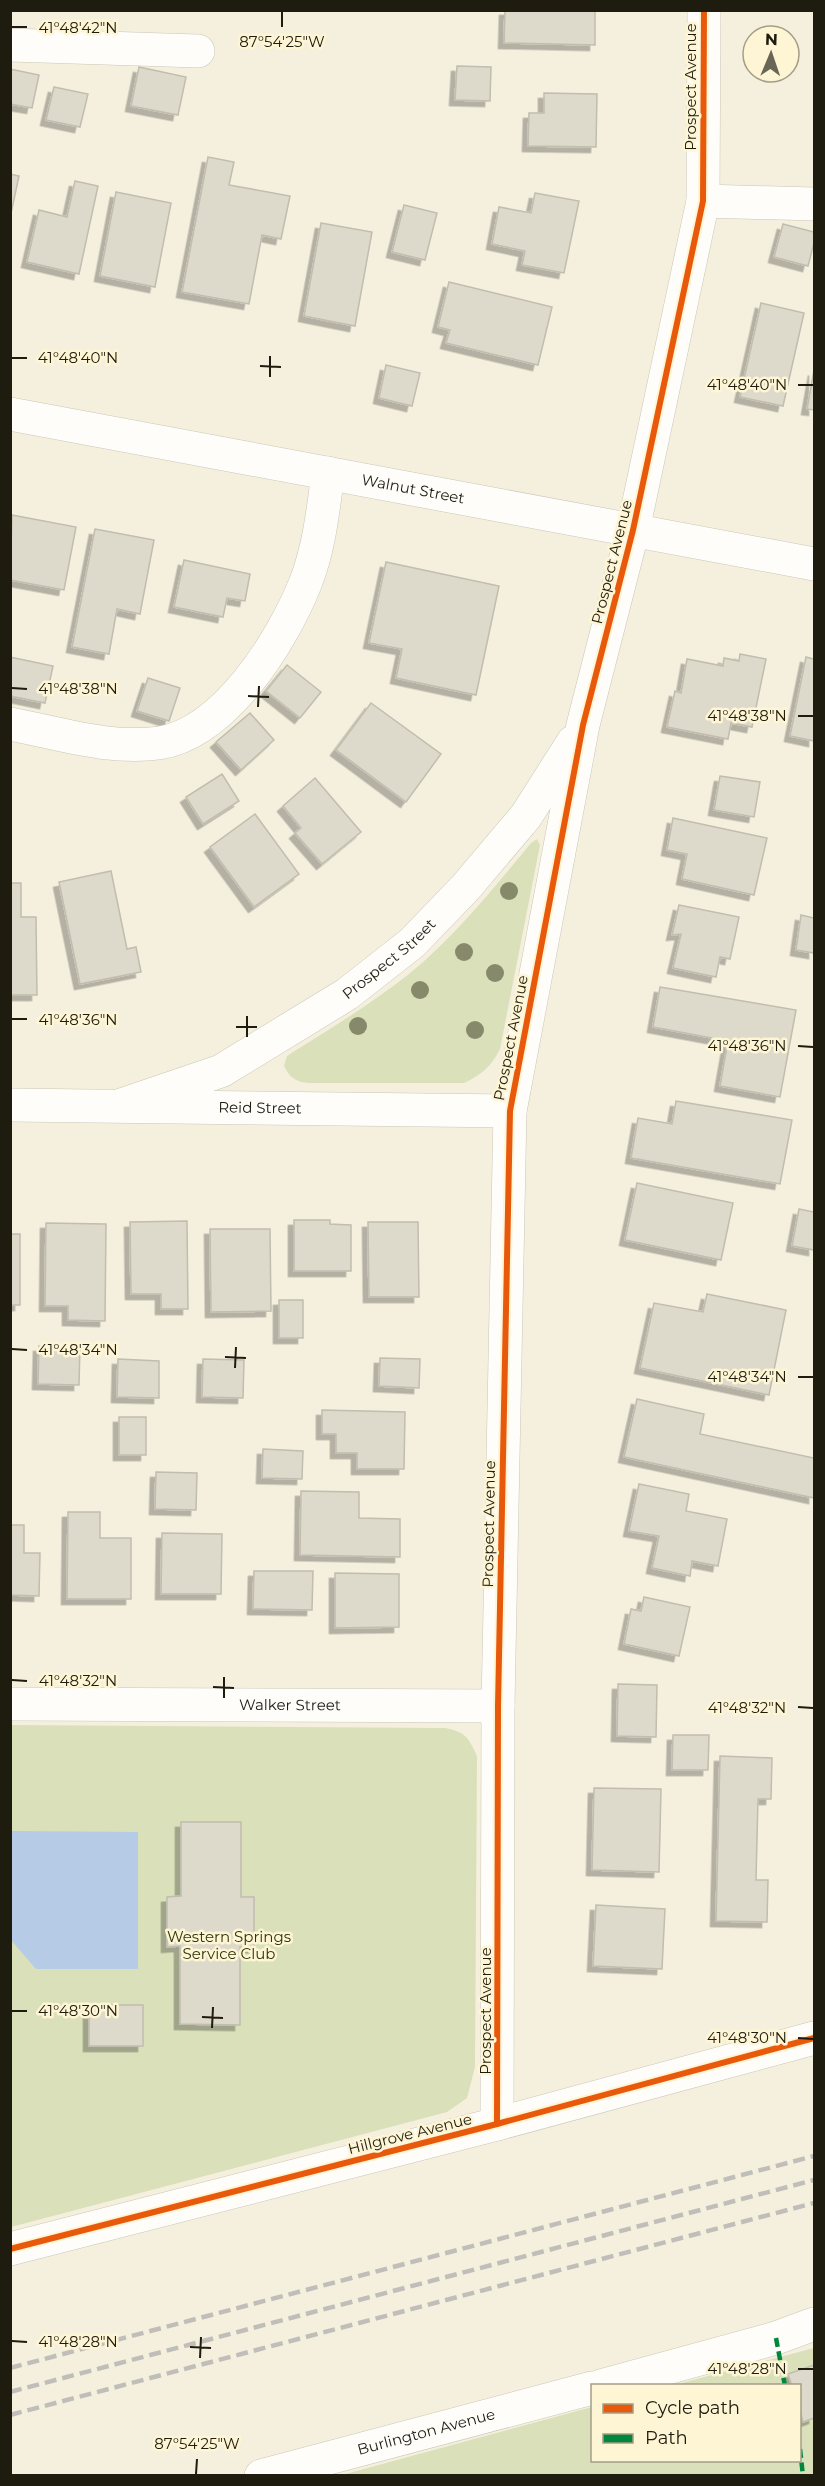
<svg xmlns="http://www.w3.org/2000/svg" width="825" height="2486" viewBox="0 0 825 2486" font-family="Montserrat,sans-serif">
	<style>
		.green { fill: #dae0ba }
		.water { fill: #b5cbe6 }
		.building { fill: #ddd9cb; stroke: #c1bdaf; stroke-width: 1.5; filter: url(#shadow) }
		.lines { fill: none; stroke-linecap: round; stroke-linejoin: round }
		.minor-casing { stroke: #cac6b8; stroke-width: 34 }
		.minor { stroke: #fefdfa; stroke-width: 33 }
		.rail { stroke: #bfbeb9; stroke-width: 4.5; stroke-dasharray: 12 6; stroke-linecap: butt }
		.quiet { stroke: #00873e; stroke-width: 4.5; stroke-dasharray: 9 4.5; stroke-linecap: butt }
		.cycleway-casing { stroke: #fef5d5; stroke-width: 10 }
		.cycleway { stroke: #e8590c; stroke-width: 6 }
		.tree { fill: #878a6a }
		.ticks { fill: none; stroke: #1e1b0f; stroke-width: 2 }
		.labels { text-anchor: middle; stroke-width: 5; stroke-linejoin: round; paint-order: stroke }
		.street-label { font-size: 15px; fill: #1e1b0f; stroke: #fef5d5 }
		.park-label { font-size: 15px; fill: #2d360c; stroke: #fef5d5 }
		.ticks-label { font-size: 15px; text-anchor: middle; fill: #1e1b0f; stroke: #fef5d5; stroke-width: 5; stroke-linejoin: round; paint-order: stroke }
	</style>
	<defs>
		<filter id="shadow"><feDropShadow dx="-5.5" dy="5.5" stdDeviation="0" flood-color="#0004"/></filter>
	</defs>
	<rect width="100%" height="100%" fill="#f5f0de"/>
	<g class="green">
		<path d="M537,839L540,845L500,1049C492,1066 481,1075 464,1083H308C295,1081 290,1078 284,1066L287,1056C328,1030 371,1004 409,974C455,936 493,889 531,843Z"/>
		<path d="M11,1725L445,1728C466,1732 468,1737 477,1756L475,2067L467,2098L447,2112L11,2227Z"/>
		<polygon points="814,2348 814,2475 338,2476 592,2407 592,2460 800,2460 800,2386 674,2385"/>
	</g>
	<polygon class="water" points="10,1831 138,1832 138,1969 36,1969 11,1940"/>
	<g class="building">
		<polygon points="505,10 595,10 595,45 504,43"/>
		<polygon points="457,66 491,67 490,101 455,100"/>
		<polygon points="139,67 186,77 178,115 131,106"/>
		<polygon points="10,69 39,75 32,108 10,104"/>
		<polygon points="54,87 88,94 80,127 46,120"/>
		<polygon points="544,93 597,94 596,147 528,146 529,113 544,113"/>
		<polygon points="208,157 234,162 229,185 290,196 281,239 262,235 249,304 182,292"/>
		<polygon points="10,174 19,176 10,218"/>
		<polygon points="75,181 98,186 79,274 27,262 39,210 67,217"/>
		<polygon points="116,192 171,203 155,287 100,276"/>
		<polygon points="535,193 579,201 564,273 522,265 525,251 492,244 499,207 531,213"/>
		<polygon points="404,205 437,213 425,260 392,252"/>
		<polygon points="321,223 372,232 355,326 304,316"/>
		<polygon points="783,224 814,232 814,243 808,266 774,257"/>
		<polygon points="449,282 552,307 538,365 446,343 450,330 438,327"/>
		<polygon points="761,303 804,313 783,406 740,397"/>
		<polygon points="386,365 420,373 412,406 379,398"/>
		<polygon points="814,370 814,410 807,409"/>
		<polygon points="12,515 76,527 64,590 10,580"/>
		<polygon points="95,529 154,540 140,614 117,609 109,654 72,647"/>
		<polygon points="184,560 250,574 245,601 227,598 223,617 174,607"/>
		<polygon points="386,562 499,586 476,695 396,678 402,649 369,643"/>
		<polygon points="740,654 766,659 752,727 731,723 728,739 667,727 675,691 681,693 687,659 723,666 724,658 739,661"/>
		<polygon points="10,657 53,666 45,703 10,696"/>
		<polygon points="806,657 814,659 814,741 790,736"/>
		<polygon points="287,665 321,692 300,718 266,691"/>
		<polygon points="148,678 180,688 169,721 137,711"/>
		<polygon points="371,703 441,754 406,802 336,750"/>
		<polygon points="250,713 274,740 241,770 216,742"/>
		<polygon points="222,774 239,801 203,824 186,797"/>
		<polygon points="720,776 760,782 754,817 714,810"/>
		<polygon points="315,778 361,832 322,864 295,833 301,828 283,806"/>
		<polygon points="255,814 299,874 254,907 210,847"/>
		<polygon points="673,818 767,838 754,895 682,879 687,854 667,850"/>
		<polygon points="111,871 127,949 136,947 141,972 80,984 59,882"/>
		<polygon points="10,883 21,883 21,917 36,917 37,995 10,995"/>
		<polygon points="679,905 739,917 730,959 720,957 716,977 673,968 681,934 672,935"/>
		<polygon points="801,915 814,918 814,953 796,950"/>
		<polygon points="660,987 796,1010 780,1097 720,1086 728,1041 653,1027"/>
		<polygon points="676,1101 792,1120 780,1184 631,1158 638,1118 672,1124"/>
		<polygon points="637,1183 733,1203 721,1260 625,1240"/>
		<polygon points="799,1209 814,1212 814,1250 792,1246"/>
		<polygon points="294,1220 330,1220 330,1224 351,1225 351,1271 294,1271"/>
		<polygon points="187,1221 188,1309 161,1309 161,1294 131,1294 130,1222"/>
		<polygon points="368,1222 418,1222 419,1297 369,1297"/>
		<polygon points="46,1223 106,1224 105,1321 68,1320 68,1306 45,1306"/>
		<polygon points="210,1229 270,1229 271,1311 211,1312"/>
		<rect x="10" y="1234" width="10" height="71"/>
		<polygon points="707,1294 786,1310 769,1395 640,1368 654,1303 703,1312"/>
		<rect x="279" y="1300" width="24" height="38"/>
		<polygon points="39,1346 80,1347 79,1385 38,1384"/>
		<polygon points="380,1358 420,1359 419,1388 379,1386"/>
		<polygon points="118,1359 159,1361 159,1398 117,1397"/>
		<polygon points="203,1359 244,1360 243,1398 202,1397"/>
		<polygon points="637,1399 704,1414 700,1434 814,1458 814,1498 624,1457"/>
		<polygon points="322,1410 405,1412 404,1469 357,1469 357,1453 336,1453 336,1434 322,1434"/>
		<rect x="119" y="1417" width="27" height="38"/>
		<polygon points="263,1449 303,1451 302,1479 262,1478"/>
		<polygon points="156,1472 197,1473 196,1510 155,1509"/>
		<polygon points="639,1484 689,1494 686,1511 727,1519 718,1566 692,1561 690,1576 652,1568 659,1536 629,1531"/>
		<polygon points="301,1491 359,1492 359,1518 400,1519 400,1557 300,1555"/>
		<polygon points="68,1512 100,1512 100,1538 131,1538 131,1599 67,1599"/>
		<polygon points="10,1525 24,1525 24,1553 40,1553 39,1596 10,1595"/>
		<polygon points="162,1533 222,1534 221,1594 161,1594"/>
		<polygon points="254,1571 313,1571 312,1610 253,1609"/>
		<polygon points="335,1573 399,1574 399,1627 335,1628"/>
		<polygon points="644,1597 690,1607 679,1656 624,1644 631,1609 641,1611"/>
		<polygon points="618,1684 657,1685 656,1737 617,1736"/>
		<polygon points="673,1735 709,1735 708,1770 672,1770"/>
		<polygon points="720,1756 772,1758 771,1799 758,1799 756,1880 768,1880 767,1922 716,1921"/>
		<polygon points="594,1788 661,1789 659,1872 592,1870"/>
		<polygon points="181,1822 241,1822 241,1897 254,1897 254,1947 240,1947 240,2025 180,2024 180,1946 167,1947 167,1897 181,1896"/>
		<polygon points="596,1905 665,1909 662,1969 593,1966"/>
		<rect x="89" y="2005" width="54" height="41"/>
		<polygon points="814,2365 814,2418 803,2422 800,2411 800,2386 792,2386 788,2374"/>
	</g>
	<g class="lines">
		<defs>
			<g id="minor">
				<polyline points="10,45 198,51"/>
				<polyline points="703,201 814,204"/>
				<path id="s1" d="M10,414L814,564"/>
				<path d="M10,724C58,733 110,750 159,743C225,733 282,641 305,584C319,549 323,511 328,473"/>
				<path id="s2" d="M10,1105L510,1111"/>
				<path id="s3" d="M121,1105L221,1071L347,994L412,943L466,887L526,816L573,742"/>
				<path id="s4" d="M10,1704L498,1706"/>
				<polyline points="497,2124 498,1706 510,1111 583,725 633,530 703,201 704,10"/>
				<polyline points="10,2249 497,2124 814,2038"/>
				<polyline points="601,2386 776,2338 814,2324"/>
				<path id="s5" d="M261,2476L592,2388"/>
			</g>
		</defs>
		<use href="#minor" class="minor-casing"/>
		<use href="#minor" class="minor"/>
		<g class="rail">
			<polyline points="10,2368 814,2156"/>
			<polyline points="10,2392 814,2180"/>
			<polyline points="10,2415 814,2203"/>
		</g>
		<g class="quiet">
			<polyline points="776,2338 785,2386"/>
			<polyline points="800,2449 803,2476"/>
		</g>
		<defs>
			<g id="cycleway">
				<polyline points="497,2124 498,1706 510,1111 583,725 633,530 703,201 704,10"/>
				<polyline points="10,2249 497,2124 814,2038"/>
			</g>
		</defs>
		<use href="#cycleway" class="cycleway-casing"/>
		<use href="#cycleway" class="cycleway"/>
	</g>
	<g class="tree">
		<circle cx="509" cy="891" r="9"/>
		<circle cx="464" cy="952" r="9"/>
		<circle cx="495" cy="973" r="9"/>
		<circle cx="420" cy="990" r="9"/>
		<circle cx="358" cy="1026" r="9"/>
		<circle cx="475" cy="1030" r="9"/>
	</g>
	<path class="ticks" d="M12,27H27M282,27V12M12,358H27M260,366L281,367M270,377V356M798,385H813M12,688L27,689M248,696L269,697M258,707L259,686M798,716H813M12,1019H27M236,1027H257M247,1037V1016M798,1046L813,1047M12,1349L27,1350M225,1357L246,1358M235,1368L236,1347M798,1377H813M12,1680L27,1681M213,1687L234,1688M224,1698V1677M798,1707L813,1708M12,2011H27M202,2017L223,2018M212,2028L213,2007M798,2038L813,2039M12,2341L27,2342M190,2347L211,2348M200,2358L201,2337M798,2369H813M196,2474L197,2459"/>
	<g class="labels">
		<g class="street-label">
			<text transform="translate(691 87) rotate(-90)" y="5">Prospect Avenue</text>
			<text dy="5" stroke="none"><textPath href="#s1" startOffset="410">Walnut Street</textPath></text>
			<text transform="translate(612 562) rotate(-76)" y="5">Prospect Avenue</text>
			<text dy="5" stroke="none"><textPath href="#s3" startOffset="308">Prospect Street</textPath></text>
			<text transform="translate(511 1038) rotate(-79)" y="5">Prospect Avenue</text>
			<text dy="5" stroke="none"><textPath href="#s2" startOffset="250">Reid Street</textPath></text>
			<text transform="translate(489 1524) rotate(-89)" y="5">Prospect Avenue</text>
			<text dy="5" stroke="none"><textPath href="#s4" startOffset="280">Walker Street</textPath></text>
			<text transform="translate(486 2011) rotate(-90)" y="5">Prospect Avenue</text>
			<text transform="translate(410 2134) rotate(-14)" y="5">Hillgrove Avenue</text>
			<text dy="5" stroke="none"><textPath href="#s5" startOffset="171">Burlington Avenue</textPath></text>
		</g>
		<g class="park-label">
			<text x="229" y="1942">Western Springs<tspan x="229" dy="17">Service Club</tspan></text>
		</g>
	</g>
	<g class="ticks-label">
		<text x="78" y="33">41°48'42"N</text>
		<text x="282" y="47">87°54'25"W</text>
		<text x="78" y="363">41°48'40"N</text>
		<text x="747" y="390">41°48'40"N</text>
		<text x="78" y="694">41°48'38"N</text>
		<text x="747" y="721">41°48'38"N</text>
		<text x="78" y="1025">41°48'36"N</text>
		<text x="747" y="1051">41°48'36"N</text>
		<text x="78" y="1355">41°48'34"N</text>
		<text x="747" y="1382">41°48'34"N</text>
		<text x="78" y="1686">41°48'32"N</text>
		<text x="747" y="1713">41°48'32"N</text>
		<text x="78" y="2016">41°48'30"N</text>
		<text x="747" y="2043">41°48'30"N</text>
		<text x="78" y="2347">41°48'28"N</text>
		<text x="747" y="2374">41°48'28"N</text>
		<text x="197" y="2449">87°54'25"W</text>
	</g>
	<rect width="825" height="2486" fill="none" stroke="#1e1b0f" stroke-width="24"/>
	<rect x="591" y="2384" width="210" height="78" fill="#fef5d5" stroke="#a49e86" stroke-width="1.5"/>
	<rect x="603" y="2404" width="30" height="9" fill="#e8590c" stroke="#a49e86" stroke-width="1.5"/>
	<text x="645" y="2414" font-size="18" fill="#1e1b0f">Cycle path</text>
	<rect x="603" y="2434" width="30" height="9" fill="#00873e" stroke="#a49e86" stroke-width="1.5"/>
	<text x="645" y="2444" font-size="18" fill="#1e1b0f">Path</text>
	<g transform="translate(771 54) rotate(2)"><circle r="28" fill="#fef5d5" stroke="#a49e86" stroke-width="1.5"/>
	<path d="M0-4.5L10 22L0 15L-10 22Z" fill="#696657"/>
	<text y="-9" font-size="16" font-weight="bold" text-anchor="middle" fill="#1e1b0f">N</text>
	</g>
</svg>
